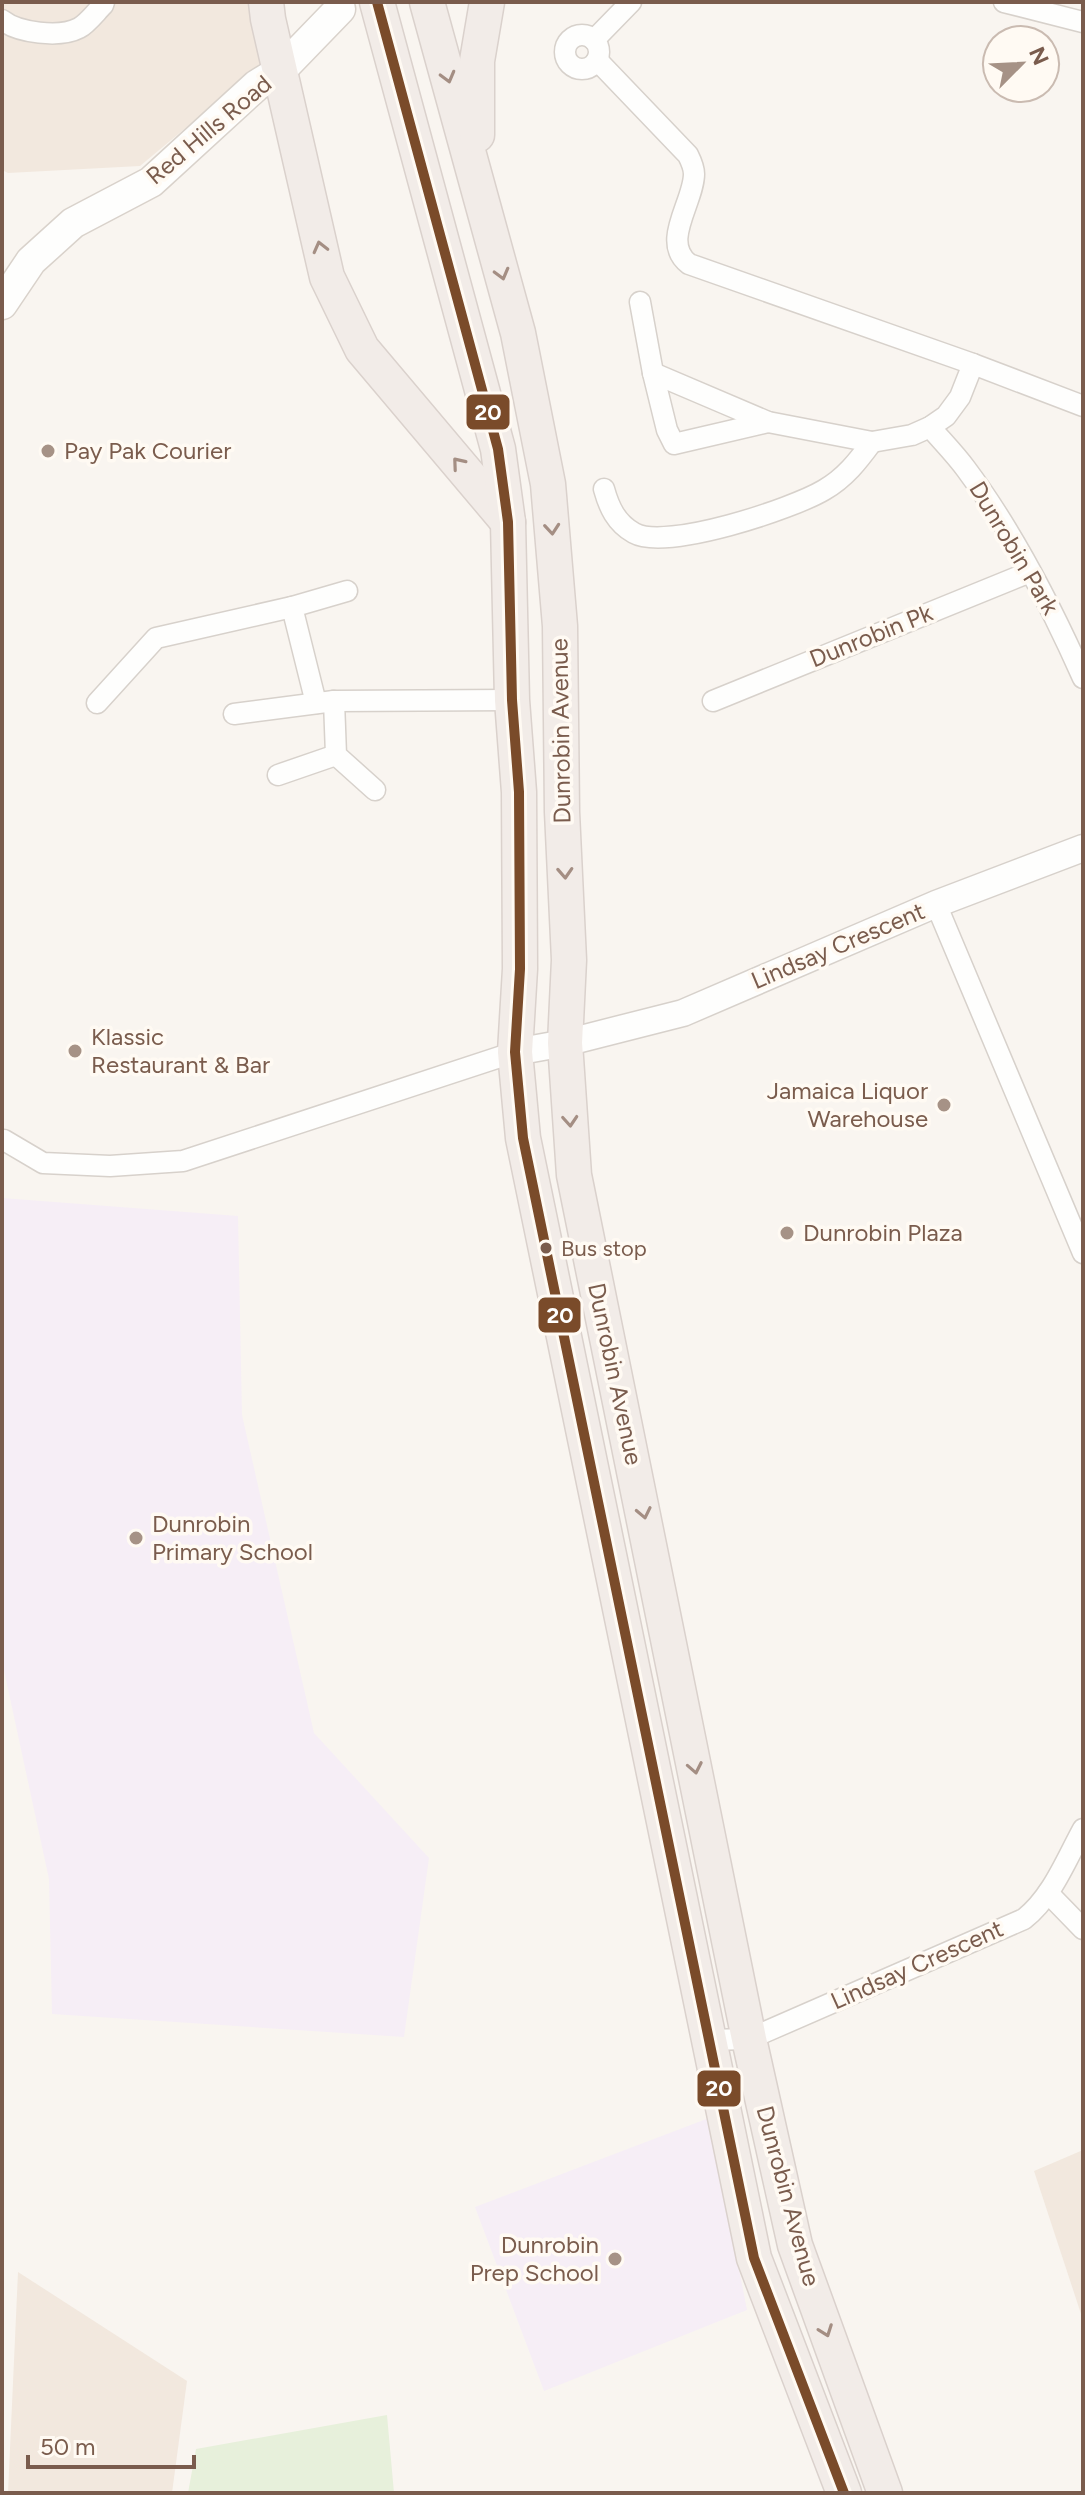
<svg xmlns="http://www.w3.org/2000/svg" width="1085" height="2495" viewBox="0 0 1085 2495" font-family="Figtree,sans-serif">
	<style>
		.residential { fill: #f2e8de }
		.education { fill: #f6eef6 }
		.green { fill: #e7f0db }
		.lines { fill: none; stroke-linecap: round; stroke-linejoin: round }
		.minor-casing { stroke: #d7d1cb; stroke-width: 23 }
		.tertiary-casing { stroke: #d7d1cb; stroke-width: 29 }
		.secondary-casing { stroke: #d9d2cb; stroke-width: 33 }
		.trunk-casing { stroke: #dad1cc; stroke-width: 37 }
		.minor { stroke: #fefefd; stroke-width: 20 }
		.tertiary { stroke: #fefefd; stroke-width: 26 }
		.secondary { stroke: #fefefd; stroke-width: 30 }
		.trunk { stroke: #f2ece8; stroke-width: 34 }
		.bus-1-casing { stroke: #fffaf3; stroke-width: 16 }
		.bus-1 { stroke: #7a4b2a; stroke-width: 10 }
		.oneway { stroke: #a48e83 }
		.poi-dot { fill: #a69286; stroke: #fffaf3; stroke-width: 3 }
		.bus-dot { fill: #7a5c4d; stroke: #fffaf3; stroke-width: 3 }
		.labels { text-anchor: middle; stroke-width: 7; stroke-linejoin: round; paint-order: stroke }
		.bus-label { font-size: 22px; fill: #7a5c4d; stroke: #fffaf3; text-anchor: start }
		.street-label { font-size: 24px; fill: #7a5c4d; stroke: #fffaf3 }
		.poi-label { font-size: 24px; fill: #7a5c4d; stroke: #fffaf3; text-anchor: start }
		.line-badge { stroke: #fffaf3; stroke-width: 3 }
		.badge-label { font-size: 22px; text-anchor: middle; font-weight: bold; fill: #fff }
	</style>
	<rect width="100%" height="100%" fill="#f9f5f0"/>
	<g class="residential">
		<polygon points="2,2 259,2 280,71 249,75 140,166 8,173 2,170"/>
		<polygon points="1083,2150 1083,2320 1034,2171"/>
		<polygon points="18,2272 187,2381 172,2493 8,2493"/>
	</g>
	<g class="education">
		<polygon points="2,1198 238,1216 242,1415 314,1733 429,1858 404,2037 52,2014 49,1879 2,1661"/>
		<polygon points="709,2118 747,2310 544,2391 475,2207"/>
	</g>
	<polygon class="green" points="387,2415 394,2493 188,2493 196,2449"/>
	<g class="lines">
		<defs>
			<g id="minor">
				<polyline points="1004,2 1083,22"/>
				<path d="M2,20C18,33 60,38 79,28C87,24 96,12 103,5L104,2"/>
				<circle cx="582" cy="52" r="17"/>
				<polyline points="594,40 631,2"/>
				<path d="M597,60L688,155C691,161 694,167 694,174C694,202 660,242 689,264L973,364L1083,406"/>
				<polyline points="640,302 653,373 667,430 674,444 768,422"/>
				<polyline points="653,373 768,422 872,442 912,435 930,427 946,416 960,397 973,364"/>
				<path d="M930,427C942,441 955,454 966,469C1014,533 1051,606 1083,678"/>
				<path d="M604,489C609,507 616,523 634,533C666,551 792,509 824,490C845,478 858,461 872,442"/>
				<polyline points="334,701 336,755 375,790"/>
				<polyline points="713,701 1030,572"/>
				<polyline points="97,703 156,638 292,607"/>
				<polyline points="316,703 292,607 347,591"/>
				<polyline points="234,714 334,701 512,700"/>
				<polyline points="278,775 336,755"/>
				<polyline points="936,904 1083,1253"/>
				<polyline points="4,1140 43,1163 110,1166 183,1161 515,1052"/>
				<polyline points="1048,1893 1083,1929"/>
				<path d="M708,2040L749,2039L1024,1919C1052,1897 1066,1860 1083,1829"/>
			</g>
			<polyline id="tertiary" points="515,1052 565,1043 683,1013 936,904 1083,848"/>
			<polyline id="secondary" points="2,304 31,261 73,223 151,182 257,85 280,71 340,9"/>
			<g id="trunk">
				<polyline points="266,2 268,19 327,277 362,349 508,522"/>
				<polyline points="377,2 498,449 508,522 512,700 519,792 520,969 515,1052 523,1138 754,2258 844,2493"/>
				<polyline points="427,2 518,333 548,484 560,626 562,812 569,960 565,1043 574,1175 749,2039 795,2245 885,2493"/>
				<polyline points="477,135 477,61 487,2"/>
			</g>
		</defs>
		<use href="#minor" class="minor-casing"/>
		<use href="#tertiary" class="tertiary-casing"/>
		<use href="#secondary" class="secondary-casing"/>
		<use href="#trunk" class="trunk-casing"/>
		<use href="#minor" class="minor"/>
		<use href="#tertiary" class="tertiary"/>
		<use href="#secondary" class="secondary"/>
		<use href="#trunk" class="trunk"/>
		<defs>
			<polyline id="bus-1" points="377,2 498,449 508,522 512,700 519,792 520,969 515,1052 523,1138 754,2258 844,2493"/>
		</defs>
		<use href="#bus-1" class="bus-1-casing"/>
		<use href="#bus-1" class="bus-1"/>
	</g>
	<defs><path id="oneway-chevron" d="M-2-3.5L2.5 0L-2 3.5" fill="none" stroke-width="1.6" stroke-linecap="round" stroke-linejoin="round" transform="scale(2)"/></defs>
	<g class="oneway">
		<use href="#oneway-chevron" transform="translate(448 77) rotate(75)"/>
		<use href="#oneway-chevron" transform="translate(320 247) rotate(-104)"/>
		<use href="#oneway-chevron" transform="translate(502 274) rotate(75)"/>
		<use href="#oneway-chevron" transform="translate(458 463) rotate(-130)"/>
		<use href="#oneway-chevron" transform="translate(552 529) rotate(85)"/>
		<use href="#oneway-chevron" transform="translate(565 873) rotate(87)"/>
		<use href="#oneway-chevron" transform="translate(570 1121) rotate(86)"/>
		<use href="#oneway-chevron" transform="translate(644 1513) rotate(78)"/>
		<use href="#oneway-chevron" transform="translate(695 1768) rotate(79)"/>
		<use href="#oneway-chevron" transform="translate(826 2331) rotate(70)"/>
	</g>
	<g class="poi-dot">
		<circle cx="48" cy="451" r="8"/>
		<circle cx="75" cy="1051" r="8"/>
		<circle cx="944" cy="1105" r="8"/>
		<circle cx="787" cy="1233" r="8"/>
		<circle cx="136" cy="1538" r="8"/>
		<circle cx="615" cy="2259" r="8"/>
	</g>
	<circle class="bus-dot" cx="546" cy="1248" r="7"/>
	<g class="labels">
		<g class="bus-label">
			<text x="561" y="1256">Bus stop</text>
		</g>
		<g class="street-label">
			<text transform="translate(209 130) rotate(-40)" y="8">Red Hills Road</text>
			<text transform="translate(1014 548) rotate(59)" y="8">Dunrobin Park</text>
			<text transform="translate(871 636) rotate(-22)" y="8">Dunrobin Pk</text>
			<text transform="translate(561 731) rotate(-91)" y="8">Dunrobin Avenue</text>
			<text transform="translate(838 946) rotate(-23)" y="8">Lindsay Crescent</text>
			<text transform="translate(615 1374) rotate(78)" y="8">Dunrobin Avenue</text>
			<text transform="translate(917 1965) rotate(-24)" y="8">Lindsay Crescent</text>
			<text transform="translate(788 2196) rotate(75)" y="8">Dunrobin Avenue</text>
		</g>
		<g class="poi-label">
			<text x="64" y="459">Pay Pak Courier</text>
			<text x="91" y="1045">Klassic<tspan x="91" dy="28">Restaurant &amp; Bar</tspan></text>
			<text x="928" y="1099" text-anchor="end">Jamaica Liquor<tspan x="928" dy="28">Warehouse</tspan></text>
			<text x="803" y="1241">Dunrobin Plaza</text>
			<text x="152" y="1532">Dunrobin<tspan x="152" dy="28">Primary School</tspan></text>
			<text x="599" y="2253" text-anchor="end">Dunrobin<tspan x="599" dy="28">Prep School</tspan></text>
		</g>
	</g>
	<g class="line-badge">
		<rect x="465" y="393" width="46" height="38" rx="8" fill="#7a4b2a"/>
		<rect x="537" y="1296" width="45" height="38" rx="8" fill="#7a4b2a"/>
		<rect x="696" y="2069" width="46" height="39" rx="8" fill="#7a4b2a"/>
	</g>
	<g class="badge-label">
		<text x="488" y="420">20</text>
		<text x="560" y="1323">20</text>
		<text x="719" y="2096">20</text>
	</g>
	<rect width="1085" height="2495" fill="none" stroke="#7a5c4d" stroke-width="8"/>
	<g transform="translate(1021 64) rotate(66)"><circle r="38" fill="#fffaf3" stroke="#cabbb1" stroke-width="2"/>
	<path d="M0-6L14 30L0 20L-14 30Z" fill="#a69286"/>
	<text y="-12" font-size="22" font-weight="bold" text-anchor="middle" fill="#7a5c4d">N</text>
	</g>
	<path d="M28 2455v12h166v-12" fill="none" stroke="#7a5c4d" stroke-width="4"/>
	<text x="40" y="2455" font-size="24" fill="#7a5c4d" stroke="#fffaf3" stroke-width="6" paint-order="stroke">50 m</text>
</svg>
